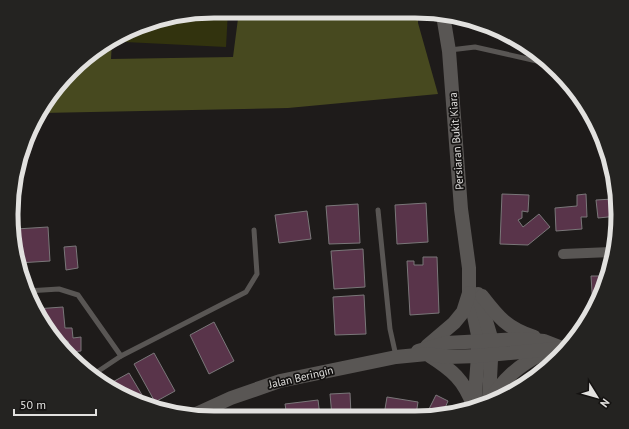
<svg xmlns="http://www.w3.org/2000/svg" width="629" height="429" viewBox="0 0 629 429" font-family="'PT Sans',sans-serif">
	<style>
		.green { fill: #32330e }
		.forest { fill: #47491f }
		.building { fill: #59344a; stroke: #7a7779 }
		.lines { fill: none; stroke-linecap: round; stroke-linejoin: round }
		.lane { stroke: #595654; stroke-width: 5 }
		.street { stroke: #595654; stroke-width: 10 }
		.secondary { stroke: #595654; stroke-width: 14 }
		.labels { text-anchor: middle; stroke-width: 3.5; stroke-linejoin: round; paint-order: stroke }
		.street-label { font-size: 11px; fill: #e2e1df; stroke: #141211 }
		.rim { fill: none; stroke: #e2e1df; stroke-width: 5 }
	</style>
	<rect width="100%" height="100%" fill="#1e1b1a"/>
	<polygon class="green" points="214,11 228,11 226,47 125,42 126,34 162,18"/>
	<polygon class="forest" points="239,11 418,14 418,23 438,94 288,108 41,113 61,80 102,45 112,41 111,59 233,57"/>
	<g class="building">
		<polygon points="613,193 618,216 598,218 596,200 613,199"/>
		<polygon points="502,194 529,195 528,212 522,211 522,218 518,220 523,227 539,214 550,227 528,245 500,244"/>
		<polygon points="586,194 587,217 581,217 582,229 556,231 555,208 577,206 577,195"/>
		<polygon points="426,203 428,242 397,244 395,205"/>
		<polygon points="358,204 360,243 329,244 326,206"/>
		<polygon points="307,211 311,239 279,243 275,215"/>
		<polygon points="48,227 50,261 18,263 16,229"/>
		<polygon points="76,246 78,268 66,270 64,247"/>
		<polygon points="363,249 365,287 334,289 331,251"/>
		<polygon points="423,257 437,257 439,313 410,315 407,261 414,261 414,265 423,265"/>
		<polygon points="591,276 606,276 602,293 593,307"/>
		<polygon points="364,295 366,334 335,335 333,297"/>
		<polygon points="63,307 65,328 72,328 73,338 81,337 81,351 69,352 68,341 59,342 35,309"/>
		<polygon points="214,322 234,361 209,374 190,335"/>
		<polygon points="154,353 175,391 155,402 134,364"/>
		<polygon points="129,373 148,405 136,402 109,384"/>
		<polygon points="350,393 351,415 366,414 366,416 332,416 330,394"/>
		<polygon points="436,395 448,401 445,408 451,411 449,414 426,415"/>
		<polygon points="387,397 418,402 416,415 384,415"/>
		<polygon points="318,400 320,416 287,417 285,404"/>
	</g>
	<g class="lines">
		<g class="lane">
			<polyline points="450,50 475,47 550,64"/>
			<polyline points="378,210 390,329 396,356"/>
			<polyline points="27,291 59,289 78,295 121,356"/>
			<polyline points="94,374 121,356 246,292 257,274 254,230"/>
		</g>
		<polyline class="street" points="563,254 611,252"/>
		<g class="secondary">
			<polyline points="443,15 449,51 461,209 469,268 469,292 478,335 478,356 474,407"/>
			<polyline points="478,294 492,341 489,398 487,403"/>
			<path d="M482,296C499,318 507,328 534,337"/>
			<polyline points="427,346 454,323 463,312 469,293"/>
			<polyline points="418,351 446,343 522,339 544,341 562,348"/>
			<path d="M430,356C452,370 464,380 473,405"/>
			<path d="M490,401C503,379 518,366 541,354"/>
			<polyline points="196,414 231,398 280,381 396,357 427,354 448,357 478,356 565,348"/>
		</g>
	</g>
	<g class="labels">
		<g class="street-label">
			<text transform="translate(456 141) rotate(-94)" y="4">Persiaran Bukit Kiara</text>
			<text transform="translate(301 377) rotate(-13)" y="4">Jalan Beringin</text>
		</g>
	</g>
	<path d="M0 0H629V429H0ZM214 18H415A196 196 0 0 1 611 214V215A196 196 0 0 1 415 411H214A196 196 0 0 1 18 215V214A196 196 0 0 1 214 18Z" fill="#242321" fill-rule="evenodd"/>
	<path class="rim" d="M214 18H415A196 196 0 0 1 611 214V215A196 196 0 0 1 415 411H214A196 196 0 0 1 18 215V214A196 196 0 0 1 214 18Z"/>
	<g transform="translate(597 397) rotate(127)" stroke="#141211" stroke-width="3" paint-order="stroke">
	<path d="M0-3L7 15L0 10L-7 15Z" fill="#e2e1df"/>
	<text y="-6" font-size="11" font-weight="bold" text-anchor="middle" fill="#e2e1df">N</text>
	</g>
	<path d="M14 409v6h82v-6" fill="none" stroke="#e2e1df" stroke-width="2"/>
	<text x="20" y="409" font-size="12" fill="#e2e1df" stroke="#141211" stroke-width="3" paint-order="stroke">50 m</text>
</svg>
